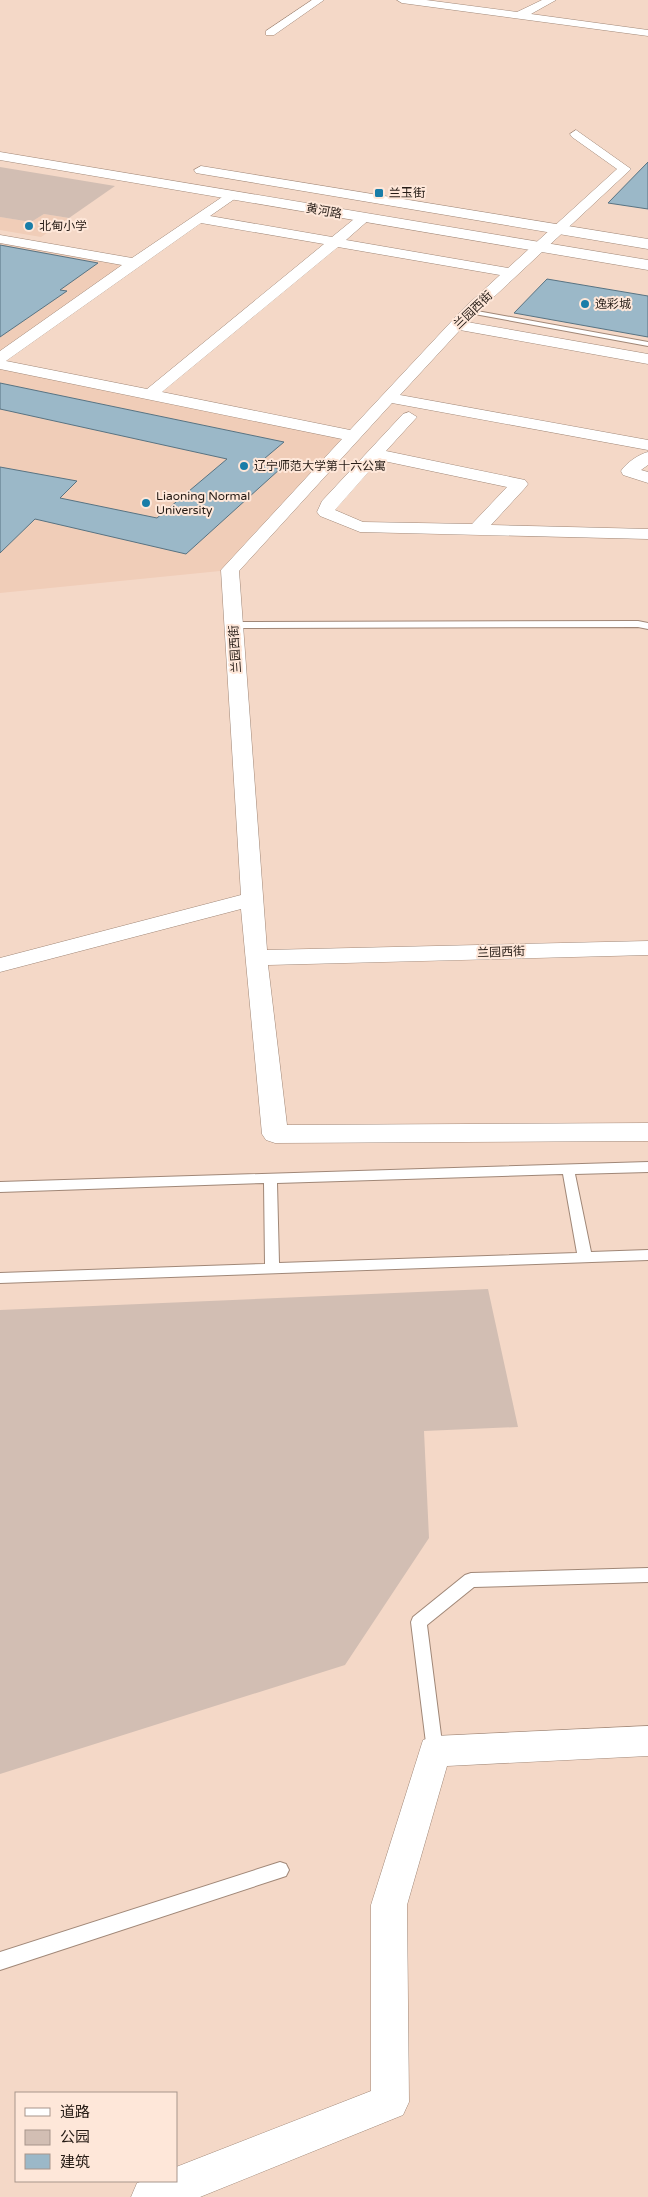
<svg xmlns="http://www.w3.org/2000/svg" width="648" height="2197" viewBox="0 0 648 2197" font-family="'Varela Round','Noto Sans SC',sans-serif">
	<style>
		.built { fill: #f0cdb8 }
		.green { fill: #d2beb3 }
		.building { fill: #9bb8c8; stroke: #587382 }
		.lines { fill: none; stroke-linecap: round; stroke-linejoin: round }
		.lane-casing { stroke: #a08777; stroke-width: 2 }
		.street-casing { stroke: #a08777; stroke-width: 1 }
		.primary-casing { stroke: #a08777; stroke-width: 1 }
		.lane { fill: #fff; fill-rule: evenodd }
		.street { fill: #fff; fill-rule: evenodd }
		.primary { fill: #fff; fill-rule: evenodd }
		.poi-dot { fill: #197da8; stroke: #fee7d9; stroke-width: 2 }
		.labels { text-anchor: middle; stroke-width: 4; stroke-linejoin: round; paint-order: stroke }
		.far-poi-label { font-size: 12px; fill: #251b15; stroke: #fee7d9; text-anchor: start }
		.far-street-label { font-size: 12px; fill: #251b15; stroke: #fee7d9 }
	</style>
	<rect width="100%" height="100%" fill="#f4d8c7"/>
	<g class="built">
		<polygon points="44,214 69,218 41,237 0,230 0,217 31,222"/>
		<polygon points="0,239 134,263 0,358"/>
		<polygon points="0,364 354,436 230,570 0,593"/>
	</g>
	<g class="green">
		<polygon points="0,167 115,186 69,218 44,214 31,222 0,217"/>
		<polygon points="488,1289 518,1427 424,1431 429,1538 345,1665 0,1774 0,1310"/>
	</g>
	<g class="building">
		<polygon points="648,162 648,209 608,203"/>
		<polygon points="0,245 98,263 60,290 67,291 0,337"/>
		<polygon points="547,279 648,296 648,337 514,313"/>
		<polygon points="0,383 284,442 258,464 280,469 186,554 35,519 0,553 0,467 77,481 60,498 157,518 227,459 0,409"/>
	</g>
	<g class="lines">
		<defs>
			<g id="lane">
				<polygon points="466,309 648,342 648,346 469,313 465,311"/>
				<polygon points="638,621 648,623 648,629 638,627 233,628 228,625 233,622"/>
				<path d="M648,1162V1172L575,1174L591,1252L648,1250V1260L0,1283V1273L265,1264L264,1183L0,1192V1182ZM563,1174L577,1253L279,1263L277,1183Z"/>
				<polygon points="648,1568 648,1582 474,1587 427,1625 443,1751 441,1756 435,1759 429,1756 427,1751 411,1622 413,1617 465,1575 471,1573"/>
				<polygon points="280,1862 286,1864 289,1870 286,1876 280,1878 0,1970 0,1952"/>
			</g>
			<g id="street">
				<polygon points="312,0 324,0 274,35 266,35 266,31"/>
				<polygon points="397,0 426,0 517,12 542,0 556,0 531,14 648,30 648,36 402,3"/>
				<path d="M576,130L631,169L467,322L648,354V364L460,330L400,395L648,440V450L392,403L239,571L267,950L648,941V955L268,965L287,1125L648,1123V1141L275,1143L266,1140L262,1134L241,909L0,972V958L241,895L221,570L342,439L0,369V351L122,265L0,243V235L132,258L231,191L238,195L236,198L210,216L332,237L359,215L364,214L371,218L346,240L508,268L617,169L572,137L570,134ZM201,223L324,244L147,389L6,361ZM338,247L500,275L464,308L350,430L162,392Z"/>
				<path d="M409,412L417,417L386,451L525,480L528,484L525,488L491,525L648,529V539L360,532L320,516L317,512L322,501L403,414ZM379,460L507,487L472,524L363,522L335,510Z"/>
				<path d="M648,452V465L641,470L648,472V483L623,475L621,471C626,463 639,454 648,452Z"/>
				<polygon points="648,1726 648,1756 447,1766 407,1905 409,2102 403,2115 200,2197 131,2197 137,2183 143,2181 176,2181 176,2167 371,2091 371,1905 423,1740 435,1736"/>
			</g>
			<g id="primary">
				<polygon points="0,152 648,260 648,270 0,160"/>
				<polygon points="201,166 648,239 648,249 196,173 194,170"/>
			</g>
		</defs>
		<use href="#lane" class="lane-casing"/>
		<use href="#street" class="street-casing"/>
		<use href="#primary" class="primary-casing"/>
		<use href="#lane" class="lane"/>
		<use href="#street" class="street"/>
		<use href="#primary" class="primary"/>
	</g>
	<g class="poi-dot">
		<rect x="374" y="188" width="10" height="10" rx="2.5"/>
		<circle cx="29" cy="226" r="5"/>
		<circle cx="585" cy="304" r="5"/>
		<circle cx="244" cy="466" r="5"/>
		<circle cx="146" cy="503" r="5"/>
	</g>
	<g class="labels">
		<g class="far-poi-label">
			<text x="389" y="197">兰玉街</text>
			<text x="39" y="230">北甸小学</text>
			<text x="595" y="308">逸彩城</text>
			<text x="254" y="470">辽宁师范大学第十六公寓</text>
			<text x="156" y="500">Liaoning Normal<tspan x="156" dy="14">University</tspan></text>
		</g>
		<g class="far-street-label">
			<text transform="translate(324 211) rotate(10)" y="4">黄河路</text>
			<text transform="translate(473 310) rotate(-44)" y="4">兰园西街</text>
			<text transform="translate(235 649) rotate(-94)" y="4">兰园西街</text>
			<text transform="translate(501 952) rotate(-2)" y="4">兰园西街</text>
		</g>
	</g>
	<rect x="15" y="2092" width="162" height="90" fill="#fee7d9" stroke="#a7958b"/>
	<rect x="25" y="2108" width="25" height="8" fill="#ffffff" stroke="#a7958b"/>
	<text x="60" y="2117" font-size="15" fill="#251b15">道路</text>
	<rect x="25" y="2130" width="25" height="15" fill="#d2beb3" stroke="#a7958b"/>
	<text x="60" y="2142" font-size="15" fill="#251b15">公园</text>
	<rect x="25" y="2154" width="25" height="15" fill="#9bb8c8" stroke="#a7958b"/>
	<text x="60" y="2167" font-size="15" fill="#251b15">建筑</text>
</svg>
